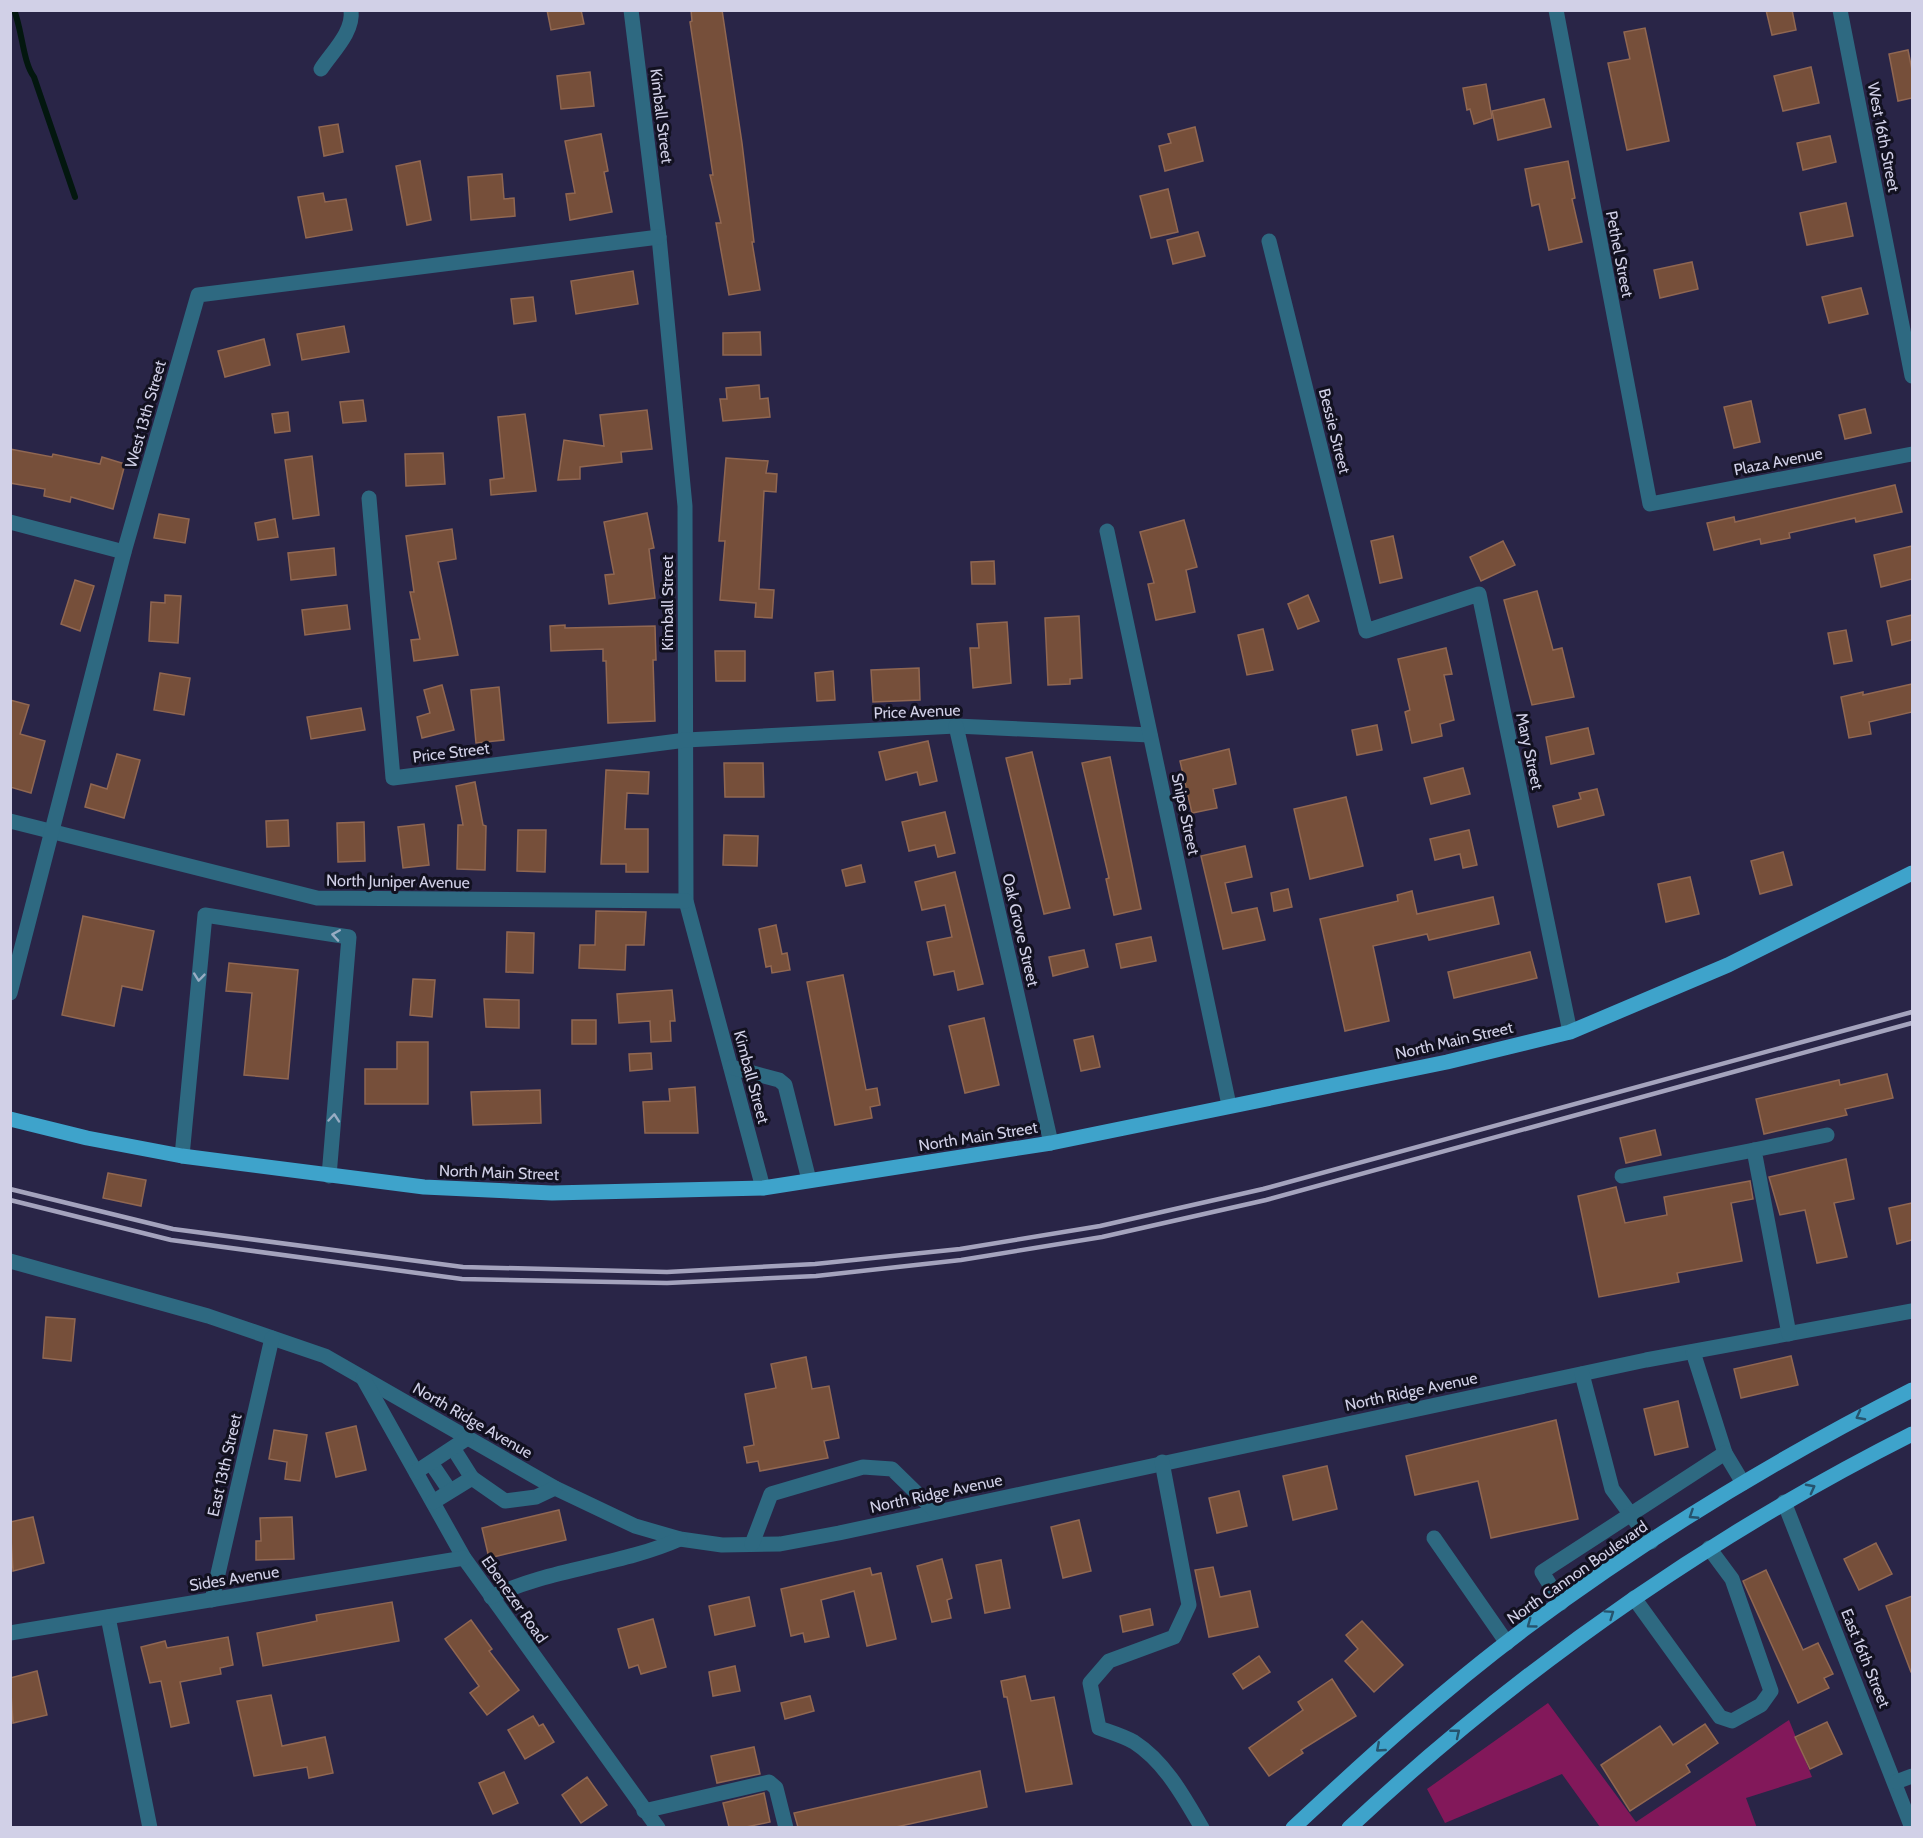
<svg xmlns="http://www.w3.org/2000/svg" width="1923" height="1838" viewBox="0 0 1923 1838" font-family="Cabin,sans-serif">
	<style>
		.green { fill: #82185a }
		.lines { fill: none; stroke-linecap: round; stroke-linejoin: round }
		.stream { stroke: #03170f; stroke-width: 6 }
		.building { fill: #764f3a; stroke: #906752; stroke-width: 1.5 }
		.minor { stroke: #2e6981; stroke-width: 15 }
		.major { stroke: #3ea3cb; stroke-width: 15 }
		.rail { stroke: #a4a3bd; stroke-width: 4.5 }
		.oneway { stroke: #98acc3 }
		.oneway2 { stroke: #26536d }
		.labels { text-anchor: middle; stroke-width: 6; stroke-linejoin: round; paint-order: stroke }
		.street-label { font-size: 16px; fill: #d1d0e7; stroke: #121120 }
	</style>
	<rect width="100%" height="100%" fill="#292547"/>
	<polygon class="green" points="1548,1703 1636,1822 1789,1720 1812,1777 1746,1798 1757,1828 1600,1827 1562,1774 1445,1823 1427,1789"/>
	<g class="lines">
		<path class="stream" d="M14,10C22,29 23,63 34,77L75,197"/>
	</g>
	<g class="building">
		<polygon points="547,10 581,10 584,24 551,30"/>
		<polygon points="691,10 722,10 742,143 754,242 752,242 760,290 729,295 716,223 721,223 710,175 713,175 690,22 692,21"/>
		<polygon points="1766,10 1792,10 1796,30 1772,35"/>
		<polygon points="1645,28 1669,141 1627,150 1608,63 1630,59 1624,32"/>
		<polygon points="1908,50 1912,70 1912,98 1898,101 1889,54"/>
		<polygon points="1811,67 1819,103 1783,111 1774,76"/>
		<polygon points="590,72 594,106 561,109 557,76"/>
		<polygon points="1486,84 1492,118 1474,124 1470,109 1467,110 1463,88"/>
		<polygon points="1544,99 1551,127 1498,140 1492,111"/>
		<polygon points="338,124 343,152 324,156 319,127"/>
		<polygon points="1195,127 1203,161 1165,171 1159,146 1171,143 1168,134"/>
		<polygon points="601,134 608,171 604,172 612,212 570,220 566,194 575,193 565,141"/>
		<polygon points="1830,136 1836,162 1803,170 1797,143"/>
		<polygon points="420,161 431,220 407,225 396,166"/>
		<polygon points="1568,161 1575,198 1572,199 1582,242 1549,250 1539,204 1532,206 1525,169"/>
		<polygon points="502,174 504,199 514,198 515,216 471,220 468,177"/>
		<polygon points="1168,189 1178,232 1151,238 1140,196"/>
		<polygon points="323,193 325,202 346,199 352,230 306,238 298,197"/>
		<polygon points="1846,203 1853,236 1807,245 1800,213"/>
		<polygon points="1198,232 1205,256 1173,264 1167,240"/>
		<polygon points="1692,262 1698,289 1660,298 1654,270"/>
		<polygon points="633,271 638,304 576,314 571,281"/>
		<polygon points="1861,288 1868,314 1829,323 1822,297"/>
		<polygon points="533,297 536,321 514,324 511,299"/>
		<polygon points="344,326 349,352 302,360 297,334"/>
		<polygon points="760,332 761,355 723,355 723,333"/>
		<polygon points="264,339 270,365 225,377 218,351"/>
		<polygon points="759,385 760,399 768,398 770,417 723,421 720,399 727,399 726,388"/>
		<polygon points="363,400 366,421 343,423 340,402"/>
		<polygon points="1751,401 1760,442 1734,448 1724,407"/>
		<polygon points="1865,409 1871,433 1845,439 1839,415"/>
		<polygon points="647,410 652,449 621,452 622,462 580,467 580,479 558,480 564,440 604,446 600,415"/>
		<polygon points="288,412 290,431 275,433 272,414"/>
		<polygon points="525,414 536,491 491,495 490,480 504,478 498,417"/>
		<polygon points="10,449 52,457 53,454 100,464 102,457 125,464 113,509 71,497 70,502 44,496 45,489 10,483"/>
		<polygon points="443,453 445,484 406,486 405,454"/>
		<polygon points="312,456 319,515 293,519 285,460"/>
		<polygon points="726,458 768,461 766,473 777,474 776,492 764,491 759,589 774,590 772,618 755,617 756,603 720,600 725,541 719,541"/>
		<polygon points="1895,485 1902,512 1856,522 1855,518 1789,533 1790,538 1761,544 1760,539 1714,550 1707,523 1734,517 1735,522"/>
		<polygon points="647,513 654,548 649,549 655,598 609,604 605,575 614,574 604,522"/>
		<polygon points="159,514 189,519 185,543 154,538"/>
		<polygon points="275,519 278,537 258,540 255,523"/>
		<polygon points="1184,520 1197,567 1186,570 1195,612 1156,620 1148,584 1154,583 1140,532"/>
		<polygon points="452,529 456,559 438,562 458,655 414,661 411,640 420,639 410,592 414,592 406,536"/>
		<polygon points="1393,536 1402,578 1380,583 1371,541"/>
		<polygon points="1503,541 1515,565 1481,581 1470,557"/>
		<polygon points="1912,546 1912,579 1881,587 1874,555"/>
		<polygon points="334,548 336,575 291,580 288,553"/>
		<polygon points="994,561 995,584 972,584 971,562"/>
		<polygon points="75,580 94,586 80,631 61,624"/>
		<polygon points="1537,591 1553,650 1562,648 1574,697 1532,705 1504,600"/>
		<polygon points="165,595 181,596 178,643 149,641 151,602 165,603"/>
		<polygon points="1308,595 1319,621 1298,629 1288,604"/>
		<polygon points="347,605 350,629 305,635 302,610"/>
		<polygon points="1912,615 1912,640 1892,645 1887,621"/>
		<polygon points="1079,616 1082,678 1070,679 1070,684 1048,685 1045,618"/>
		<polygon points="1007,622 1011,683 973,688 970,648 979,648 977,624"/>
		<polygon points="565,625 565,628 655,626 656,660 653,660 655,721 608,723 606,661 603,661 603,649 551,651 550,626"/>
		<polygon points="1263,629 1273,670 1247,675 1238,635"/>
		<polygon points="1846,630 1852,661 1834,664 1828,633"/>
		<polygon points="1446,648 1452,674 1444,675 1454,720 1440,724 1442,736 1412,743 1405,712 1410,710 1398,659"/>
		<polygon points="715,651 745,651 745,681 716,681"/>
		<polygon points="919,668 920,700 873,702 871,670"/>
		<polygon points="833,671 835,700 817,701 815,673"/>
		<polygon points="160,673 190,678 184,715 154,710"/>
		<polygon points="1912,684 1912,712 1869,722 1871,734 1849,738 1841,697 1863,692 1863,695"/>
		<polygon points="442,685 454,730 422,738 417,717 430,713 424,690"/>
		<polygon points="499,687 504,740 476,743 471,690"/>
		<polygon points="10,700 29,705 20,734 45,741 31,793 10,787"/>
		<polygon points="361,708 365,730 311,739 307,717"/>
		<polygon points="1377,725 1382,750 1357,755 1352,730"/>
		<polygon points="1588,728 1594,754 1551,764 1546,737"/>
		<polygon points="928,741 937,781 920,785 917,772 886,780 879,752"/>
		<polygon points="1229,749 1236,784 1213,789 1217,808 1192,813 1180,761"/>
		<polygon points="1032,752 1070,908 1044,914 1006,758"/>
		<polygon points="117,754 140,760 124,818 85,807 91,784 107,789"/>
		<polygon points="1110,757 1141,909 1114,915 1106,879 1109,878 1082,763"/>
		<polygon points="724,763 763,763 764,797 725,797"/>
		<polygon points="1463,768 1470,794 1431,804 1424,778"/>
		<polygon points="606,770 649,772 648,794 627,793 625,829 648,829 648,872 626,872 626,864 601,864"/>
		<polygon points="475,782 483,825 486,826 485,870 457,869 458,825 463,825 456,786"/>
		<polygon points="1597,789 1604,815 1558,827 1553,806 1581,799 1579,793"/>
		<polygon points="1346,797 1363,866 1310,879 1294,809"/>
		<polygon points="945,812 955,853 938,857 935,845 909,851 902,822"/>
		<polygon points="288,820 289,846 267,847 266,821"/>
		<polygon points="364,822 365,861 338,862 337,823"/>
		<polygon points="424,824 429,865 403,868 398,827"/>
		<polygon points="518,830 546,830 545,872 517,871"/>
		<polygon points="1469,830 1477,865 1463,868 1460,854 1435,860 1430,839"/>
		<polygon points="724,835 758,836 757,866 723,865"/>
		<polygon points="1245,846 1252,877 1225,883 1232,913 1257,908 1265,940 1223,949 1201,856"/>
		<polygon points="1783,852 1792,885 1760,894 1751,861"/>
		<polygon points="861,865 865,882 846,886 842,870"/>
		<polygon points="955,872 983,984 958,990 954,971 934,975 927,942 952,937 945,905 922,910 915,882"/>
		<polygon points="1690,877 1699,914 1666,922 1658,884"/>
		<polygon points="1288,889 1292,907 1274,911 1271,893"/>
		<polygon points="1412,891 1417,914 1493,897 1499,924 1429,940 1427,934 1373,946 1389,1021 1345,1031 1320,919 1398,901 1397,895"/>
		<polygon points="596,911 646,912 644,945 626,945 625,970 579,968 580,945 595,945"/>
		<polygon points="83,916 154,931 142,990 122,986 114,1026 62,1015"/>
		<polygon points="776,925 782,954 787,953 790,970 772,973 771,966 766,967 759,929"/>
		<polygon points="507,932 534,933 533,973 506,972"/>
		<polygon points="1151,937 1156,961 1121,968 1116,944"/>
		<polygon points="1084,950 1088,967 1053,976 1049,957"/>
		<polygon points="1530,952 1537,978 1454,998 1448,972"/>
		<polygon points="229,963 298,970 288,1079 244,1075 252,993 226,991"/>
		<polygon points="843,975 866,1090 877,1088 880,1105 870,1107 872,1118 835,1125 807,982"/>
		<polygon points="413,979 435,980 432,1017 410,1015"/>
		<polygon points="672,990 675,1021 670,1021 671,1041 651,1042 650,1021 619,1023 617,994"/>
		<polygon points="484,999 519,1000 519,1028 486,1027"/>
		<polygon points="984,1018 999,1085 965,1093 949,1026"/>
		<rect x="572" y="1020" width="24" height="24"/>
		<polygon points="1093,1036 1100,1067 1081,1071 1074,1040"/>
		<polygon points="397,1042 428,1042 428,1104 365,1104 365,1069 397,1069"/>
		<polygon points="651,1053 652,1069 630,1071 629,1054"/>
		<polygon points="1887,1074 1893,1098 1845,1109 1847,1115 1764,1134 1756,1099 1839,1080 1840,1085"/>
		<polygon points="695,1087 698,1133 645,1133 643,1102 670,1101 669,1089"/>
		<polygon points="540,1090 541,1123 473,1125 471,1092"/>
		<polygon points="1655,1130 1661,1155 1626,1163 1620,1138"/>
		<polygon points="1846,1159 1854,1199 1834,1203 1847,1257 1817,1263 1805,1210 1780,1215 1769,1177"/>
		<polygon points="108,1173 146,1180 141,1206 103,1198"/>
		<polygon points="1750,1181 1753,1199 1731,1203 1742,1261 1677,1273 1679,1282 1599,1297 1578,1196 1616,1187 1625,1223 1667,1215 1664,1197"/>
		<polygon points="1912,1203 1912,1240 1897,1244 1889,1208"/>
		<polygon points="46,1317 75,1319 71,1361 43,1358"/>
		<polygon points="1791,1356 1798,1385 1741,1398 1734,1369"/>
		<polygon points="806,1357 812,1389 829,1386 839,1438 824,1441 828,1458 760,1471 758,1461 747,1463 744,1447 754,1445 745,1394 776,1388 771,1364"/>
		<polygon points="1678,1401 1688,1447 1655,1455 1644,1409"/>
		<polygon points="1556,1420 1578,1519 1491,1538 1478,1481 1415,1495 1406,1456"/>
		<polygon points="356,1426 366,1470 336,1477 326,1433"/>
		<polygon points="274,1430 307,1435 300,1481 285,1479 287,1462 269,1459"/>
		<polygon points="1327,1466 1337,1509 1293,1520 1283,1476"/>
		<polygon points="1239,1491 1247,1526 1217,1533 1209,1498"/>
		<polygon points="559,1510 566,1540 489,1558 482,1528"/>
		<polygon points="33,1517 44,1563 13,1571 10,1522"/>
		<polygon points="292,1517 294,1559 256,1560 256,1541 261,1541 260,1518"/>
		<polygon points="1079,1520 1091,1571 1063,1578 1051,1527"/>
		<polygon points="1876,1543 1892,1574 1859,1590 1844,1559"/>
		<polygon points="942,1559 952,1598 947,1600 951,1618 932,1622 917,1566"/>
		<polygon points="1001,1560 1010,1608 985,1613 976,1565"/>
		<polygon points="1213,1567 1220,1597 1250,1591 1258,1627 1209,1637 1195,1570"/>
		<polygon points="870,1568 872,1575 881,1573 896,1639 867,1646 854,1591 821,1600 829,1637 805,1642 803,1633 791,1636 781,1589"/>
		<polygon points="1766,1570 1803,1650 1818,1643 1833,1674 1824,1678 1829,1688 1798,1703 1743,1581"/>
		<polygon points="1912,1596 1912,1672 1911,1672 1886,1606"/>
		<polygon points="749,1597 755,1626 715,1635 709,1606"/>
		<polygon points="392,1602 399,1641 263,1666 257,1633 317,1621 316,1615"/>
		<polygon points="1150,1609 1153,1625 1123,1632 1120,1616"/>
		<polygon points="653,1619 666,1667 641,1674 638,1665 629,1668 618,1629"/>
		<polygon points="471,1620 492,1649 489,1651 519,1690 487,1715 470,1693 479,1686 445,1639"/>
		<polygon points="1362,1621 1403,1665 1374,1692 1345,1661 1358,1649 1346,1635"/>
		<polygon points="228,1637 233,1665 220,1668 221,1674 180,1682 189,1723 171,1727 161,1681 150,1683 141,1647 165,1641 167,1648"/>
		<polygon points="1259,1656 1270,1672 1243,1689 1233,1674"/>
		<polygon points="735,1666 740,1691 713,1696 709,1672"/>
		<polygon points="37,1671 47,1715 13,1723 10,1678"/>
		<polygon points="1025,1676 1031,1701 1054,1697 1072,1784 1026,1792 1007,1697 1004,1697 1001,1681"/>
		<polygon points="1332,1679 1356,1716 1301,1750 1303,1753 1269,1776 1249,1748 1303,1710 1298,1702"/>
		<polygon points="271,1695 282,1746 325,1737 333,1773 309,1778 307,1767 254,1776 237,1701"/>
		<polygon points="810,1696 814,1711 785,1719 781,1703"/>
		<polygon points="533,1716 539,1726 543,1724 554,1742 525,1759 508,1730"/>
		<polygon points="1827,1722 1842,1754 1810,1769 1795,1737"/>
		<polygon points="1705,1724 1718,1743 1686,1765 1690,1772 1630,1811 1601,1765 1660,1726 1673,1745"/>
		<polygon points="754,1747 760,1774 717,1783 711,1756"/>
		<polygon points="980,1771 987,1807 896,1827 798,1827 794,1813"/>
		<polygon points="504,1772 518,1803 493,1814 479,1783"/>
		<polygon points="587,1777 607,1805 581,1823 562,1795"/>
		<polygon points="764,1793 770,1822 746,1827 729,1827 723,1803"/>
	</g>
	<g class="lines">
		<g class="minor">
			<polyline points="631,10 659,237 685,506 686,901 763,1188"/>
			<polyline points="1556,10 1650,504 1912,454"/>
			<polyline points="1840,10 1912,376"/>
			<path d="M321,69C332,52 354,32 351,10"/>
			<polyline points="1269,241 1366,631 1479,594 1570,1032"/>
			<polyline points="369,498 393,778 686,740 956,726 1150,735"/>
			<polyline points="10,522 124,552"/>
			<polyline points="1107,531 1229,1105"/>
			<polyline points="956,726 1051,1143"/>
			<polyline points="10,821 317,898 686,901"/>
			<polyline points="10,993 124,552 198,295 659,237"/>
			<polyline points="731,1067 779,1080 785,1085 809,1180"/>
			<polyline points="182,1156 205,915 349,937 329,1176"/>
			<polyline points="1622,1176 1754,1150"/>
			<polyline points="10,1261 208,1316 325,1356 555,1488 635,1526 680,1539 722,1545 780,1544 839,1533 1646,1360 1912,1311"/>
			<polyline points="1789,1334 1754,1150 1827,1135"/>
			<polyline points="1693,1352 1725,1453"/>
			<polyline points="1582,1374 1612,1489 1651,1542"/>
			<polyline points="363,1378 464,1558 658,1828"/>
			<polyline points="453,1448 472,1478"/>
			<path d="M1162,1462L1189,1605L1174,1637L1109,1661L1090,1683L1099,1728C1110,1732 1124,1736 1134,1742C1165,1762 1184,1797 1202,1828"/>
			<polyline points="431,1463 450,1491"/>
			<polyline points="416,1472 466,1439"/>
			<polyline points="433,1502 472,1478 505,1501 536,1497 555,1488"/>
			<polyline points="1784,1502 1912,1828"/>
			<polyline points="1434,1538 1507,1643"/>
			<polyline points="752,1544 771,1494 863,1467 892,1469 935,1511"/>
			<path d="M491,1597C551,1568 619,1566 680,1539"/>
			<polyline points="1634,1598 1720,1717 1732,1721 1761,1705 1771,1691 1732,1579 1709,1548"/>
			<polyline points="212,1600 272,1338"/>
			<polyline points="1561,1603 1542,1572 1725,1453 1743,1483"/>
			<polyline points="108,1617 150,1828"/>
			<polyline points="10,1633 464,1558"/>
			<polyline points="1896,1782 1912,1776"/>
			<polyline points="644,1811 769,1782 776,1788 786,1828"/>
		</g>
		<g class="major">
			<polyline points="10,1119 87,1138 182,1156 424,1187 552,1193 763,1188 1051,1143 1447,1062 1570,1032 1728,965 1912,873"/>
			<path d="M1293,1828C1368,1758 1444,1689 1527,1627C1648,1537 1778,1458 1912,1390"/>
			<path d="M1349,1828C1520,1668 1704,1539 1912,1434"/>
		</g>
		<g class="rail">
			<polyline points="10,1189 173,1229 463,1267 667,1272 815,1264 960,1249 1100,1226 1263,1189 1912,1012"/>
			<polyline points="10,1200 171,1240 462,1279 667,1283 816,1276 961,1260 1102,1237 1266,1200 1912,1023"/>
		</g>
	</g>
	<defs><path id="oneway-chevron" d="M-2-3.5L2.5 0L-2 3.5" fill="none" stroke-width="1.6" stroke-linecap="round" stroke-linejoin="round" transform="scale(1.5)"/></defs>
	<g class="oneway">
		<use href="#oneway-chevron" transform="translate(336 935) rotate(-171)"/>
		<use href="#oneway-chevron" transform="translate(199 977) rotate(96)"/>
		<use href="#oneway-chevron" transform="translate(334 1118) rotate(-85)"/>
	</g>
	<g class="oneway2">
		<use href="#oneway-chevron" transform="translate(1860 1416) rotate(152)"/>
		<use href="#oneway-chevron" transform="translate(1811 1488) rotate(-28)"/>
		<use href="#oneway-chevron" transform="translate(1693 1515) rotate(147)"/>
		<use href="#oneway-chevron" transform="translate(1610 1614) rotate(-35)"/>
		<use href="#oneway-chevron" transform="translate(1531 1624) rotate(144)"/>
		<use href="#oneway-chevron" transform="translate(1456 1733) rotate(-39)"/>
		<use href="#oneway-chevron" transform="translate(1380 1748) rotate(139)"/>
	</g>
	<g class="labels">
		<g class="street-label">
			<text transform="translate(662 116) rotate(83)" y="6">Kimball Street</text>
			<text transform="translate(1884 137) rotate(79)" y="6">West 16th Street</text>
			<text transform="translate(1620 254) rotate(79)" y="6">Pethel Street</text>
			<text transform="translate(145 414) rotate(-74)" y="6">West 13th Street</text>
			<text transform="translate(1335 431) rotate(76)" y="6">Bessie Street</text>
			<text transform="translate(1778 461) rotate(-11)" y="6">Plaza Avenue</text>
			<text transform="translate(667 603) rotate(-90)" y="6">Kimball Street</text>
			<text transform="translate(917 711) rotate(-2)" y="6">Price Avenue</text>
			<text transform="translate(1530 751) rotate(78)" y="6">Mary Street</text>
			<text transform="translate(451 752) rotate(-7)" y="6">Price Street</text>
			<text transform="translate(1186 814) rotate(78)" y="6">Snipe Street</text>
			<text transform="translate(398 881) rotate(1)" y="6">North Juniper Avenue</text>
			<text transform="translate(1021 930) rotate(77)" y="6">Oak Grove Street</text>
			<text transform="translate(1454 1040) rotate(-13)" y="6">North Main Street</text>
			<text transform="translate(752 1077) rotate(75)" y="6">Kimball Street</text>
			<text transform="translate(978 1136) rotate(-9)" y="6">North Main Street</text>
			<text transform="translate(499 1172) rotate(2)" y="6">North Main Street</text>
			<text transform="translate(1411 1391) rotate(-12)" y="6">North Ridge Avenue</text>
			<text transform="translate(473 1420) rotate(30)" y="6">North Ridge Avenue</text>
			<text transform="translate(224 1465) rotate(-77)" y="6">East 13th Street</text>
			<text transform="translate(936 1493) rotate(-12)" y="6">North Ridge Avenue</text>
			<text transform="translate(1577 1572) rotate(-35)" y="6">North Cannon Boulevard</text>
			<text transform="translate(234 1578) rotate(-9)" y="6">Sides Avenue</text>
			<text transform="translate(515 1599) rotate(55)" y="6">Ebenezer Road</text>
			<text transform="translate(1866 1658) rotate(68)" y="6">East 16th Street</text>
		</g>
	</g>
	<rect width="1923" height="1838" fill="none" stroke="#d1d0e7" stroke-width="24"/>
</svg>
